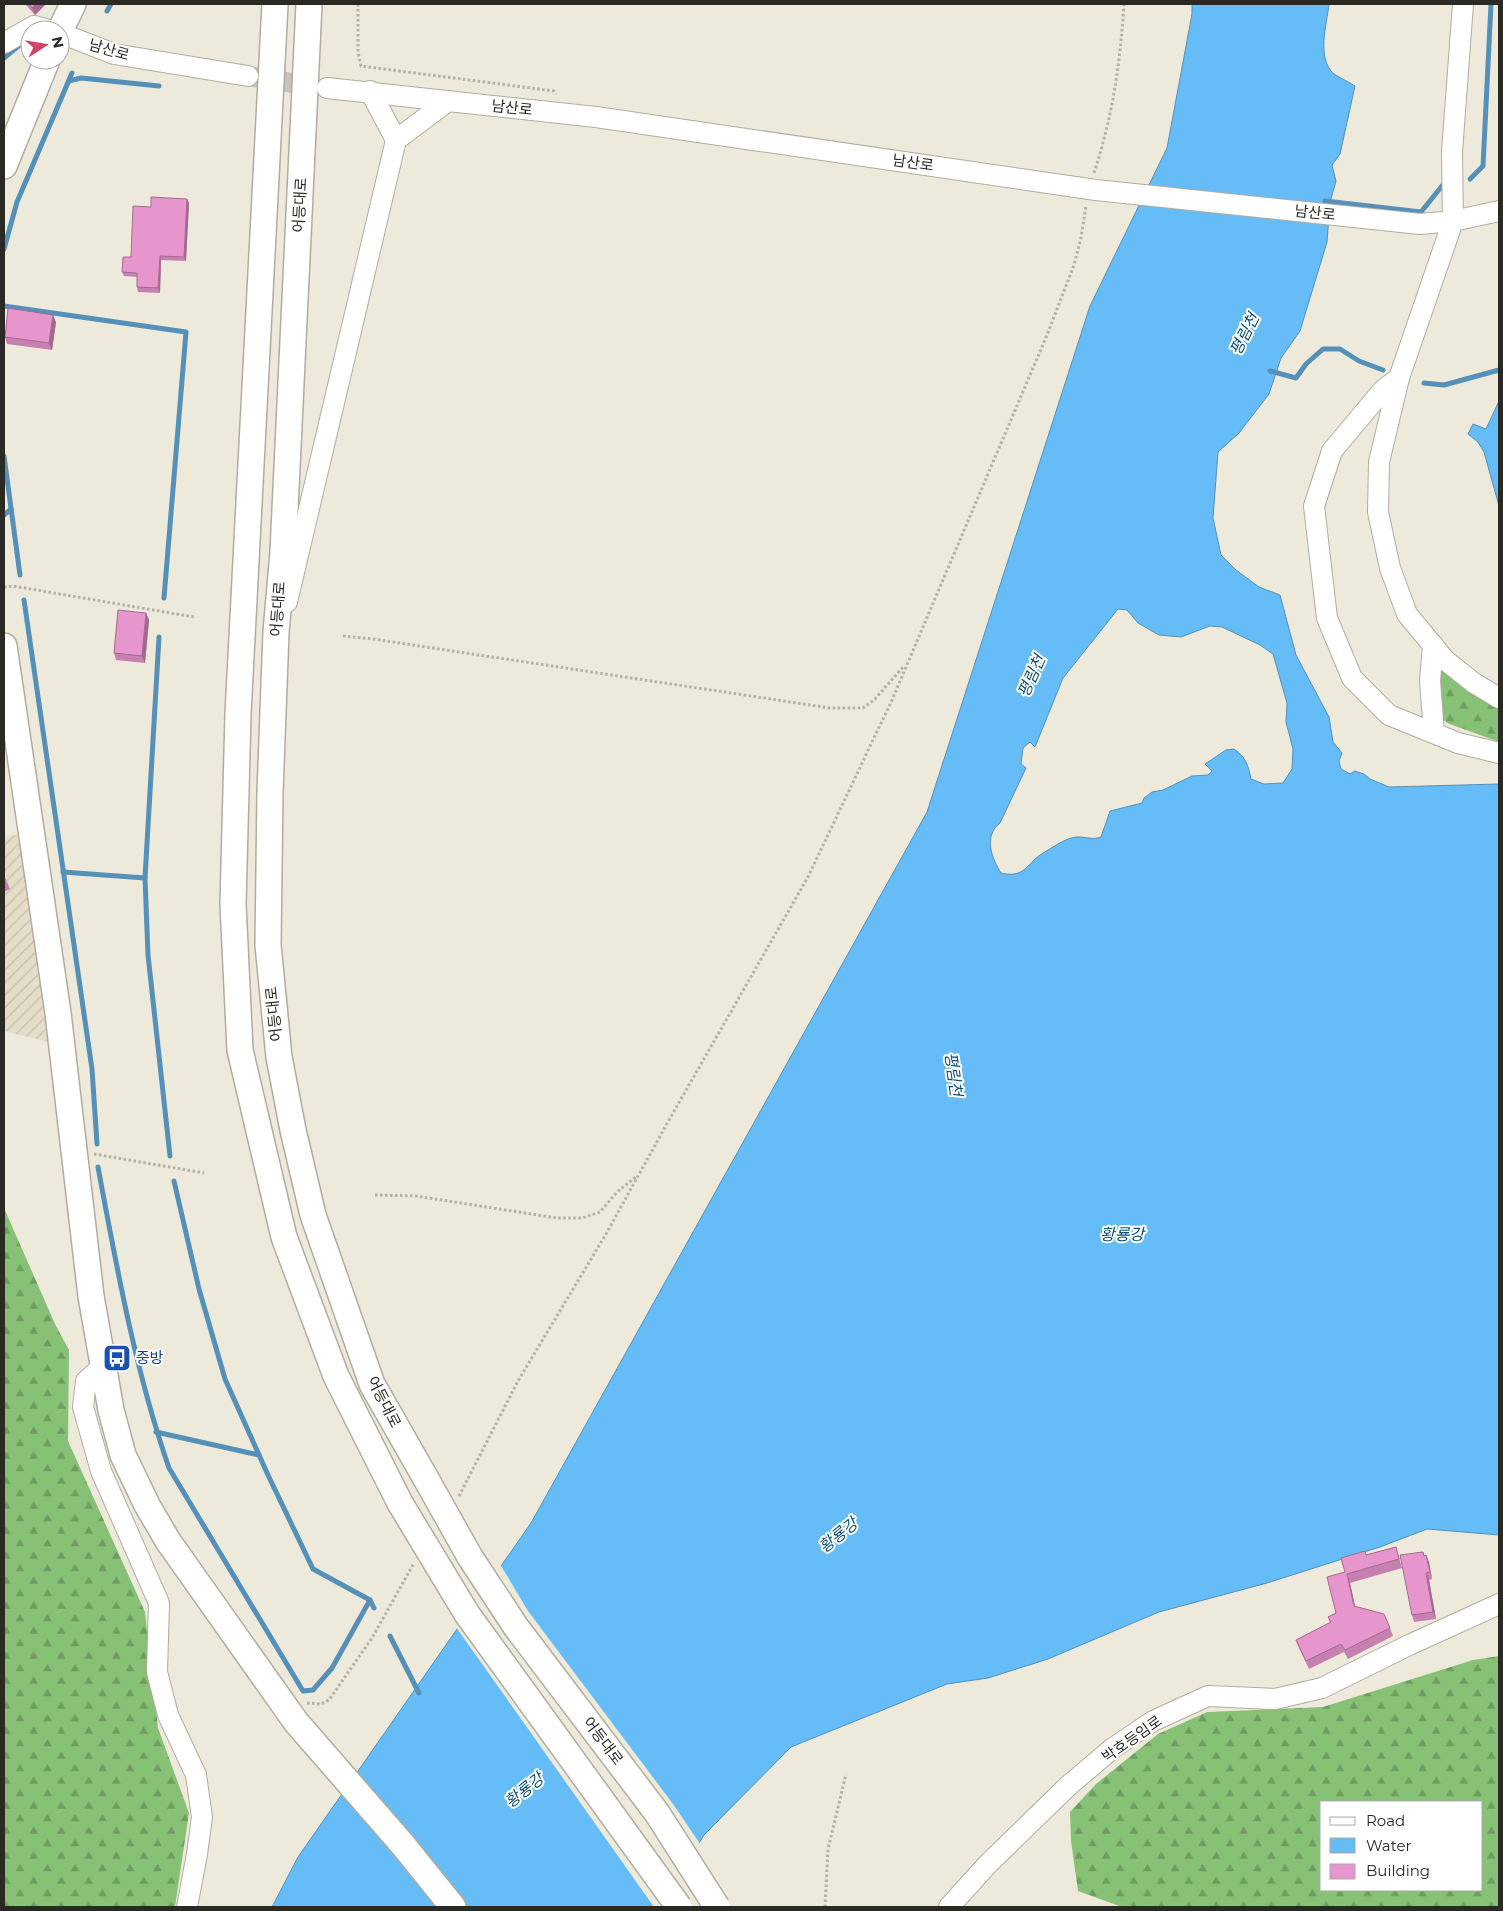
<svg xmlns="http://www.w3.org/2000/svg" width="1503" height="1911" viewBox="0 0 1503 1911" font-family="Montserrat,'Noto Sans KR',sans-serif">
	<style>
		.industrial { fill: url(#industrial-furrows) }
		.forest { fill: url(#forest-firs); fill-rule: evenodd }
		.water { fill: #65bcf7; stroke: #5490b8; fill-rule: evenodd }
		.pier { fill: #eeeadb }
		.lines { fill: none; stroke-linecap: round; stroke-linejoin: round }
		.stream { stroke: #5490b8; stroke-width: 5 }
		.minor-tunnel { stroke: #c7c3b6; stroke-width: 20; stroke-dasharray: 20 10; stroke-linecap: butt }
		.minor-casing { stroke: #b1ac9f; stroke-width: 22 }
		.major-casing { stroke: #b1ac9f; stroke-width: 28 }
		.path { stroke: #b3b0a4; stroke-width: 3; stroke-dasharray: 2.5 2.5; stroke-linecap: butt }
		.minor { stroke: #fff; stroke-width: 20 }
		.major { stroke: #fff; stroke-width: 25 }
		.major-bridge-casing { stroke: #b1ac9f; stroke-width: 28; stroke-linecap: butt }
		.major-bridge { stroke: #fff; stroke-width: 25 }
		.wall { fill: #c781b0 }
		.shaded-wall { fill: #a26990 }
		.building { fill: #e796cd; stroke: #a26990 }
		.labels { text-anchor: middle; stroke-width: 4; stroke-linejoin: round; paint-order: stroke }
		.street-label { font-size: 15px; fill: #2b2924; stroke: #fff }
		.transit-label { font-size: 15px; fill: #164399; stroke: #fff; text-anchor: start }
		.water-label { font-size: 16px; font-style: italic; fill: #0e5178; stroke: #fff }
	</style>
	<defs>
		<pattern id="industrial-furrows" width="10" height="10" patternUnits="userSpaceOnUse" patternTransform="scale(1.25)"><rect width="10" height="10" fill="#e4ddc8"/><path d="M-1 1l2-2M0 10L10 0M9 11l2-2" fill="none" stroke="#c4beac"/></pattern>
		<pattern id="forest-firs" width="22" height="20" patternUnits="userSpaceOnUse" patternTransform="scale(1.25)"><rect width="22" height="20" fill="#87c176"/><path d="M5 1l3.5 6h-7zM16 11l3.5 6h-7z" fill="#6f9d61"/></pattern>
	</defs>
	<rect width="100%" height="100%" fill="#eeeadb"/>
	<polygon class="industrial" points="19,834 48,1042 4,1031 4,838"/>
	<g class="forest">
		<polygon points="1439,666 1499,708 1499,742 1447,723 1437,713"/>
		<polygon points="4,1208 55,1324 69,1350 68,1441 145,1612 158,1728 189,1813 175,1907 4,1907"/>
		<path d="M1499,1656V1907H1122L1078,1891L1071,1841L1070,1812L1096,1784L1158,1734L1207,1712L1323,1707L1473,1660ZM1322,1802H1482V1890H1322Z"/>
	</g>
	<g class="water">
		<path d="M1192,4H1329C1327,24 1316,58 1334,74C1340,78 1349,82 1355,86L1340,154L1332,165L1336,181L1330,202L1327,242L1300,331L1281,358L1269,394L1239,433L1218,452L1213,518L1221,555L1236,570L1259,587L1280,595L1296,655L1329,717L1333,742L1342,753L1339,761L1341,769L1350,774L1355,771L1364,774L1370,779L1389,787L1499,784V1535L1427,1529L1380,1547L1267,1583L1159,1612L1048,1659L988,1678L947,1684L791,1747L704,1835L661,1907H272L298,1857L531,1523L927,812L1090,306L1167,148L1192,14ZM1118,609L1127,610L1138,623L1159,635L1181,637L1210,626L1222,627L1260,645L1273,654L1287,703L1286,722L1293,749L1292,769L1283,783L1264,784L1251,779C1248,765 1246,757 1234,749L1226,750L1205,764L1212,771L1208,775L1192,776L1163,790L1152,792L1144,798L1142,803L1110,811L1101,837C1094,840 1086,837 1078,837C1070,837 1061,842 1053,847C1048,850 1039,855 1034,860C1024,871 1018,877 1001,873C992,859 983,836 1000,823L1026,768L1021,764L1023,748L1030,742L1035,747L1063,678Z"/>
		<polygon points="1499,401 1499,506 1484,452 1478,442 1468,434 1473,424 1486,429"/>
	</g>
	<polygon class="pier" points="500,1564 528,1611 673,1804 701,1845 664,1907 654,1907 456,1627"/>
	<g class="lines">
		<g class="stream">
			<polyline points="107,11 111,4"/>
			<polyline points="4,58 22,43"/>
			<polyline points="69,81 81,78 159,86"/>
			<polyline points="1470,179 1483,166 1491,4"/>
			<polyline points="1325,201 1421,212 1446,181"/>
			<polyline points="4,249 17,202 72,73"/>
			<polyline points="4,306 186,332 164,598"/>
			<polyline points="1270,371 1296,378 1306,364 1323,349 1340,349 1359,361 1383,370"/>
			<polyline points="1424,383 1444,385 1499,370"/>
			<polyline points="4,456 20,575"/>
			<polyline points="4,515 11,509"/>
			<polyline points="24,600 92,1069 97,1144"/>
			<polyline points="159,637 145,878 148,955 170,1156"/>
			<polyline points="63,872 145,878"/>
			<path d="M98,1167C117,1269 135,1370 169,1468L303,1691L313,1690L332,1668L370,1600"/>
			<polyline points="174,1181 199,1289 225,1379 268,1475 313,1569 370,1600 374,1608"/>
			<polyline points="156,1432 259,1455"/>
			<polyline points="390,1636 419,1693"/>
		</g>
		<polyline class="minor-tunnel" points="248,76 318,87"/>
		<defs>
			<g id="minor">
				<polyline points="1463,4 1452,152 1453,221 1399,378 1379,462 1378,512 1390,568 1407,614 1445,660 1474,683 1499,698"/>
				<polyline points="60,33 114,54 248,76"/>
				<polyline points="4,43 34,26 49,30"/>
				<polyline points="327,88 596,117 1096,190 1420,224 1453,221 1499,211"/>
				<polyline points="370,91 396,140"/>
				<polyline points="1399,378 1383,390 1332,451 1314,506 1327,618 1352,678 1389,715 1458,743 1499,753"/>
				<polyline points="287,602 396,140 448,101"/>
				<polyline points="1433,645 1430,681 1434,733"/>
				<polyline points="103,1366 86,1381 83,1407 101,1471 159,1603 157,1672 168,1715 196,1775 202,1817 197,1854 187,1907"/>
				<polyline points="949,1907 987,1865 1067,1787 1113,1748 1153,1721 1208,1696 1275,1699 1322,1688 1409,1645 1499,1604"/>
			</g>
			<g id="major">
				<polyline points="275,4 238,714 233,904 240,1050 284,1237 336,1376 400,1503"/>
				<polyline points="309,4 283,552 276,632 270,792 268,945 279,1057 293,1130 313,1215 372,1384 425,1477"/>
				<polyline points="60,31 73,4"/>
				<polyline points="4,166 47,60"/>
				<polyline points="4,646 58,1013 91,1296 111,1410 123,1455 147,1505 168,1541 296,1722 403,1845 453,1907"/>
			</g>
		</defs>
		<use href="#minor" class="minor-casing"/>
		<use href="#major" class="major-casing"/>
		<g class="path">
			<polyline points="358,4 358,52 361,66 554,91 556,94"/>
			<path d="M1094,173C1113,115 1120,64 1124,4"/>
			<polyline points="4,587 13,586 194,617"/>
			<polyline points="343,636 373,639 830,708 863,708 874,700 904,666"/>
			<polyline points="94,1154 204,1173"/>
			<polyline points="375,1195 416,1196 557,1218 582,1218 600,1212 617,1192 637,1176"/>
			<polyline points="459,1496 518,1381 606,1234 669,1120 808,877 892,700 1047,335 1074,265 1081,238 1086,206"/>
			<polyline points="307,1703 321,1704 329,1700 372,1638 414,1563"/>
			<polyline points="825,1907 828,1849 846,1774"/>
		</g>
		<use href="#minor" class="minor"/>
		<use href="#major" class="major"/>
		<defs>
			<g id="major-bridge">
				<polyline points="425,1477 470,1557 516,1627 657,1813 717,1907"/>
				<polyline points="400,1503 467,1614 679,1907"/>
			</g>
		</defs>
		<use href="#major-bridge" class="major-bridge-casing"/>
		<use href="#major-bridge" class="major-bridge"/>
	</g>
	<g class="wall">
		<polygon points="25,4 46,4 35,15"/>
		<polygon points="187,199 189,203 186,261 161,260 160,293 138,292 137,287 137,277 124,276 122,272 131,257 151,207"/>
		<polygon points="56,322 52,350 7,344 5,337"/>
		<polygon points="146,613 149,620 145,663 116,660 114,653"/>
		<polygon points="4,875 10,889 4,892"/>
		<polygon points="1396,1547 1402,1568 1350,1583 1355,1607 1390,1628 1393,1636 1348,1659 1344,1652 1309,1669 1299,1648 1296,1640 1330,1623 1328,1617 1336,1613 1345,1572 1366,1555"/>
		<polygon points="1423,1552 1424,1556 1426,1555 1429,1562 1432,1579 1429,1580 1436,1619 1414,1622 1412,1615"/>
	</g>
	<g class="shaded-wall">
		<polygon points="36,4 46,4 35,15 32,8"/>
		<polygon points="187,199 189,203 186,261 184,257"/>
		<polygon points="160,256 161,260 160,293 158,288"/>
		<polygon points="53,315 56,322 52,350 49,343"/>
		<polygon points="146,613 149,620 145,663 142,656"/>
		<polygon points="1426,1555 1429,1562 1432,1579 1430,1572"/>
		<polygon points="1426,1573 1429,1580 1436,1619 1433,1612"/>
		<polygon points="1347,1574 1350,1583 1357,1615 1354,1606"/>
	</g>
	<g class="building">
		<polygon points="29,4 36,4 32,8"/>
		<polygon points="151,197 187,199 184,257 160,256 158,288 137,287 137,273 122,272 123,257 131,257 133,206 151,207"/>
		<polygon points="8,308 53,315 49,343 5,337"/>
		<polygon points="118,610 146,613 142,656 114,653"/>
		<polygon points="1396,1547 1399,1559 1347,1574 1354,1606 1384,1614 1390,1628 1345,1650 1341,1644 1306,1661 1296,1640 1331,1622 1328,1617 1336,1613 1327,1577 1345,1572 1341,1558 1365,1551 1366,1555"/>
		<polygon points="1423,1552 1424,1556 1426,1555 1430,1572 1426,1573 1433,1612 1412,1615 1400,1555"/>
	</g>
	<defs>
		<symbol id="bus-square" viewBox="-11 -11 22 22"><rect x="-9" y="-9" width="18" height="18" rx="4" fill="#1a4fb4" stroke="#fff"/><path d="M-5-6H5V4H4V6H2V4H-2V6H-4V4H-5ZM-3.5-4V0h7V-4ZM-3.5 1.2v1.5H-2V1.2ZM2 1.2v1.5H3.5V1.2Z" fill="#fff"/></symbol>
	</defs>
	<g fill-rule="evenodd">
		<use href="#bus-square" x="101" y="1342" width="32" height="32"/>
	</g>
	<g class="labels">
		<g class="street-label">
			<text transform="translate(109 50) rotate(16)" y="5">남산로</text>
			<text transform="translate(512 108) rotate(6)" y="5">남산로</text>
			<text transform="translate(913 163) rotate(8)" y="5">남산로</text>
			<text transform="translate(300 205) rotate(-87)" y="5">어등대로</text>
			<text transform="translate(1315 213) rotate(6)" y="5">남산로</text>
			<text transform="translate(278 609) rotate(-86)" y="5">어등대로</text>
			<text transform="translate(274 1014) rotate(-96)" y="5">어등대로</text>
			<text transform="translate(384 1402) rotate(63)" y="5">어등대로</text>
			<text transform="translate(1132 1739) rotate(-35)" y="5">박호등임로</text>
			<text transform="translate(603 1741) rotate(53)" y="5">어등대로</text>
		</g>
		<g class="transit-label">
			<text x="136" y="1363">중방</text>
		</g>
		<g class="water-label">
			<text transform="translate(1244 334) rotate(-63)" y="6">평림천</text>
			<text transform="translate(1031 676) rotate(-66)" y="6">평림천</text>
			<text transform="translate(954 1074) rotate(82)" y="6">평림천</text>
			<text x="1122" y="1240">황룡강</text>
			<text transform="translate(838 1535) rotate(-39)" y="6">황룡강</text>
			<text transform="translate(524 1790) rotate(-39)" y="6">황룡강</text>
		</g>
	</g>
	<rect width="1503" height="1911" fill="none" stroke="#2b2924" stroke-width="10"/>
	<rect x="1320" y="1801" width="162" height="90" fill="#ffffff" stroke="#aaa9a7"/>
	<rect x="1330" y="1817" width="25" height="8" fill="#ffffff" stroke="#aaa9a7"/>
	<text x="1366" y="1826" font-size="15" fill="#2b2924">Road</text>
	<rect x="1330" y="1838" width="25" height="15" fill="#65bcf7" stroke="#aaa9a7"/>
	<text x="1366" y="1851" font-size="15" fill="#2b2924">Water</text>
	<rect x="1330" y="1864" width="25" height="15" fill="#e796cd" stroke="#aaa9a7"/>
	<text x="1366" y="1876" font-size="15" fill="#2b2924">Building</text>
	<g transform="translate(45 45) rotate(78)"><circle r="24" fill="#ffffff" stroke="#aaa9a7"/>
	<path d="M0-4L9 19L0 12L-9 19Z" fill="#d34367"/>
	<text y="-8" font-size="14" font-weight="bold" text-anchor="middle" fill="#2b2924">N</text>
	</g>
</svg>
